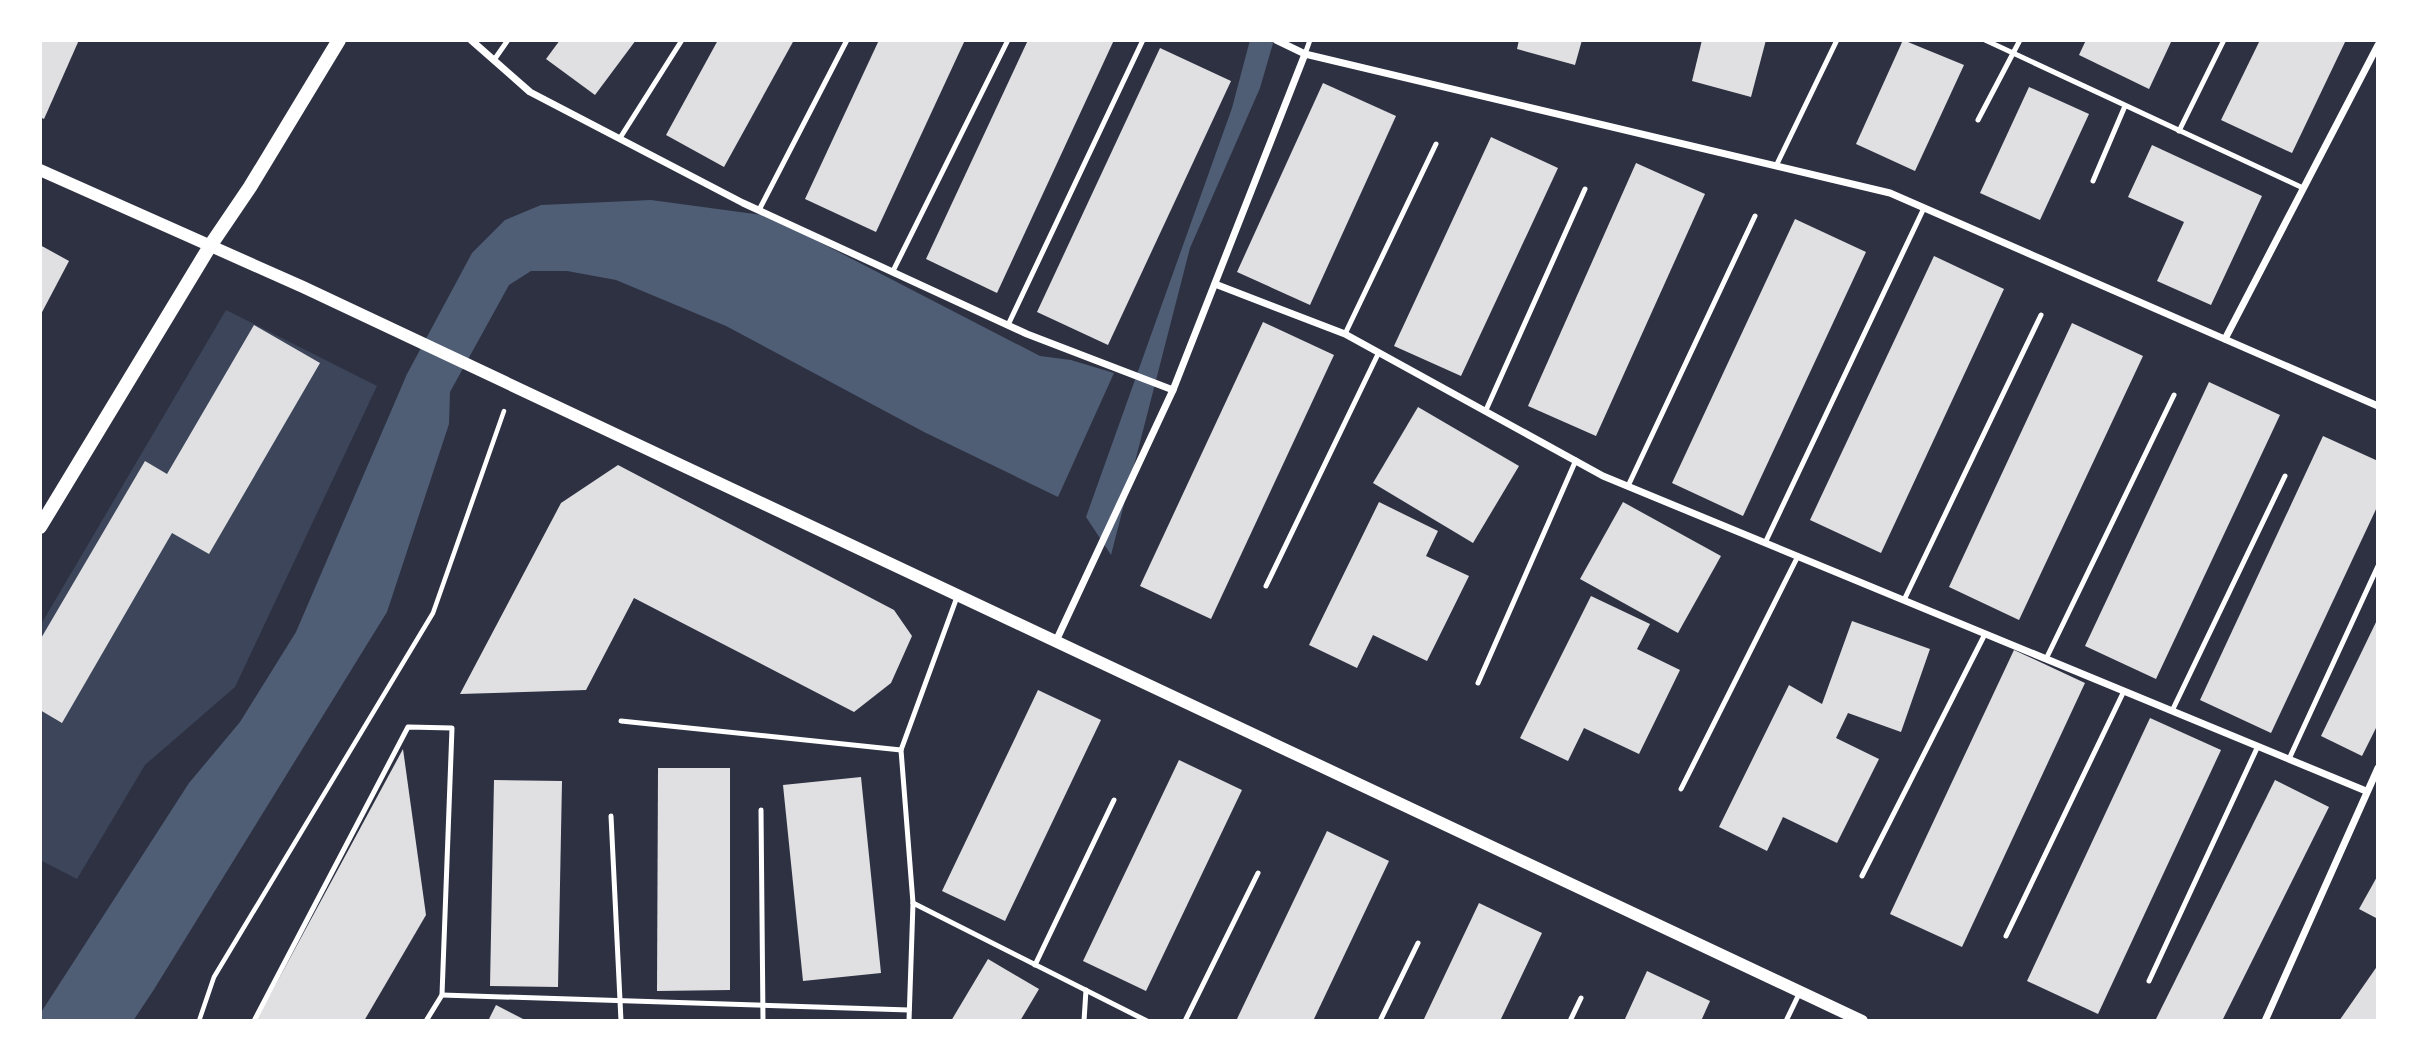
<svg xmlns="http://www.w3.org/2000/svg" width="2418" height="1061" viewBox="0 0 2418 1061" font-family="'IBM Plex Sans',sans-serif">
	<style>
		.green { fill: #3c4559 }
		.water { fill: #4f5d75 }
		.building { fill: #e0e0e3 }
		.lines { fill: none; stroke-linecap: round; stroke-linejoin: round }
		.path { stroke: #fff; stroke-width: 4.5 }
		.service { stroke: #fff; stroke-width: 5 }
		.minor { stroke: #fff; stroke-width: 7 }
		.tertiary { stroke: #fff; stroke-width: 12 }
		.secondary { stroke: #fff; stroke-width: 14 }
	</style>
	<rect width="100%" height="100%" fill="#2d3142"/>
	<polygon class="green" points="226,310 377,386 235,687 145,765 77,879 40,860 40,626"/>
	<g class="water">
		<polygon points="1250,40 1274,40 1260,88 1190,248 1111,555 1086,517 1232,108"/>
		<polygon points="651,200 769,216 1040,356 1071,360 1114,373 1058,497 924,432 726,326 616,280 567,271 531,271 509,285 450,392 449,424 387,612 153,991 133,1021 40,1021 40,1014 189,783 240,722 296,632 407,374 472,253 505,220 541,205"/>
	</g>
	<g class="building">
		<polygon points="40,40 79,40 44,119 40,117"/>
		<polygon points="560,40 636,40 595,95 546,59"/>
		<polygon points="718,40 794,40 724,167 666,135"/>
		<polygon points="879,40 965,40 876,232 805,199"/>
		<polygon points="1028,40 1114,40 997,293 926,259"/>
		<polygon points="1519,40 1582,40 1575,65 1517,49"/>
		<polygon points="1702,40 1766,40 1751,97 1692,81"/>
		<polygon points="1903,40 1964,65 1915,171 1856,144"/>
		<polygon points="2086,40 2172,40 2149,89 2079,55"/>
		<polygon points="2260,40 2346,40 2292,153 2221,120"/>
		<polygon points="1160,48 1231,81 1108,345 1037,312"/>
		<polygon points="1323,83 1396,116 1310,305 1237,272"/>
		<polygon points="2029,87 2089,114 2040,220 1980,193"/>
		<polygon points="1491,137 1558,168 1461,376 1394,346"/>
		<polygon points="2152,145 2262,196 2211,305 2157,281 2184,222 2128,197"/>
		<polygon points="1636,163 1705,194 1596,436 1528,406"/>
		<polygon points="1795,219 1866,252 1743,516 1672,483"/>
		<polygon points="40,245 69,261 40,316"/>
		<polygon points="1934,256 2004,289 1881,553 1810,520"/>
		<polygon points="1263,322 1334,355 1211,619 1140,586"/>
		<polygon points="2072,323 2143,356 2019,620 1949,587"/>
		<polygon points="254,325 320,363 209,554 172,533 62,723 40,710 40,640 145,461 167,474"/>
		<polygon points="2209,382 2280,415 2156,679 2085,646"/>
		<polygon points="1418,407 1519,466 1473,543 1373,483"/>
		<polygon points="2323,436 2378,461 2378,505 2271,733 2200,700"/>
		<polygon points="618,465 894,610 912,636 891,683 854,712 634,598 586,690 460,694 561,503"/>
		<polygon points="1379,502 1438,531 1426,556 1469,576 1427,661 1373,635 1357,668 1309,645"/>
		<polygon points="1623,502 1721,556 1678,633 1580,579"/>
		<polygon points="1591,596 1650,624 1637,649 1680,670 1639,754 1584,728 1568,761 1520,738"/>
		<polygon points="2378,618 2378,724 2362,756 2321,736"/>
		<polygon points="1852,621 1930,649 1901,732 1848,713 1836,738 1879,759 1837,843 1783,817 1767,851 1719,827 1789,685 1822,704"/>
		<polygon points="2014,650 2085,683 1962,947 1890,914"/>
		<polygon points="1038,690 1101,720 1005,921 942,891"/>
		<polygon points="2150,718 2221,750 2098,1014 2027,981"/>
		<polygon points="403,749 426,915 364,1021 256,1021"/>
		<polygon points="1179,760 1242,790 1146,991 1083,961"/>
		<polygon points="658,768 730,768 730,990 657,991"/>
		<polygon points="861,777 881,973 803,981 783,785"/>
		<polygon points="494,780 562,781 558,987 490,986"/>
		<polygon points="2275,780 2329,807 2222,1021 2155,1021"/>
		<polygon points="1327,831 1389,861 1313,1021 1236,1021"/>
		<polygon points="2378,875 2378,919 2359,909"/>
		<polygon points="1479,903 1542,933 1500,1021 1423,1021"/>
		<polygon points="988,959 1039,989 1020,1021 951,1021"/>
		<polygon points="2378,965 2378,1021 2339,1021"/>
		<polygon points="1647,971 1710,1001 1701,1021 1624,1021"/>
		<polygon points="496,1005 527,1021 488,1021"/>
	</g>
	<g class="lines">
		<polyline class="path" points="199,1021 214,977 433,613 504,411"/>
		<g class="service">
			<polyline points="1985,40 2303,188"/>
			<polyline points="1305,54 1310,40"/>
			<polyline points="494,60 508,40"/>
			<polyline points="1978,120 2020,40"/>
			<polyline points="2179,131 2224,40"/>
			<polyline points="620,138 682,40"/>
			<polyline points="1776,166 1837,40"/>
			<polyline points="2093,181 2125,106"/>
			<polyline points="759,210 847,40"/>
			<polyline points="893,271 1008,40"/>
			<polyline points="1008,325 1143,40"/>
			<polyline points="1345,334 1436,144"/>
			<polyline points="1486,410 1585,189"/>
			<polyline points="1628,486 1755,216"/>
			<polyline points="1765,543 1924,208"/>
			<polyline points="1266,586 1379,352"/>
			<polyline points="1904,600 2041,315"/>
			<polyline points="2046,659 2174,395"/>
			<polyline points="1478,683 1576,460"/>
			<polyline points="2172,711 2285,476"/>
			<polyline points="621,721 901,750"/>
			<polyline points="2289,759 2378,566"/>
			<polyline points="1681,789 1798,556"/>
			<polyline points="761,810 763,1021"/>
			<polyline points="611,816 621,1021"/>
			<polyline points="1862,876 1985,634"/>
			<polyline points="913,903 1147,1021"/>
			<polyline points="2006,936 2124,691"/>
			<polyline points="1035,965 1114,800"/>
			<polyline points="2149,981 2258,746"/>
			<polyline points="442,995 909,1010"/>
			<polyline points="254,1021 408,727 452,728 442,995 426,1021"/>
			<polyline points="909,1021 913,903 901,750 957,597"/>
			<polyline points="1084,1021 1086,990"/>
			<polyline points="1185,1021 1258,873"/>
			<polyline points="1380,1021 1418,943"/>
			<polyline points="1570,1021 1581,998"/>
			<polyline points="1786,1021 1800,992"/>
		</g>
		<g class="minor">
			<polyline points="471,40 530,92 743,203 1027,334 1173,390"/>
			<polyline points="1276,40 1305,54 1890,193 2378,406"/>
			<polyline points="1215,284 1345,334 1603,476 2366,791"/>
			<polyline points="2225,339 2378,45"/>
			<polyline points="1056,641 1173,390 1305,54"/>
			<polyline points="2265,1021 2378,768"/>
		</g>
		<polyline class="tertiary" points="40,170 303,287 1862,1021"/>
		<polyline class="secondary" points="40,527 210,246 250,187 339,40"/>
	</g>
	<rect width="2418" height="1061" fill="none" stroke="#ffffff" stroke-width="84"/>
</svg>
